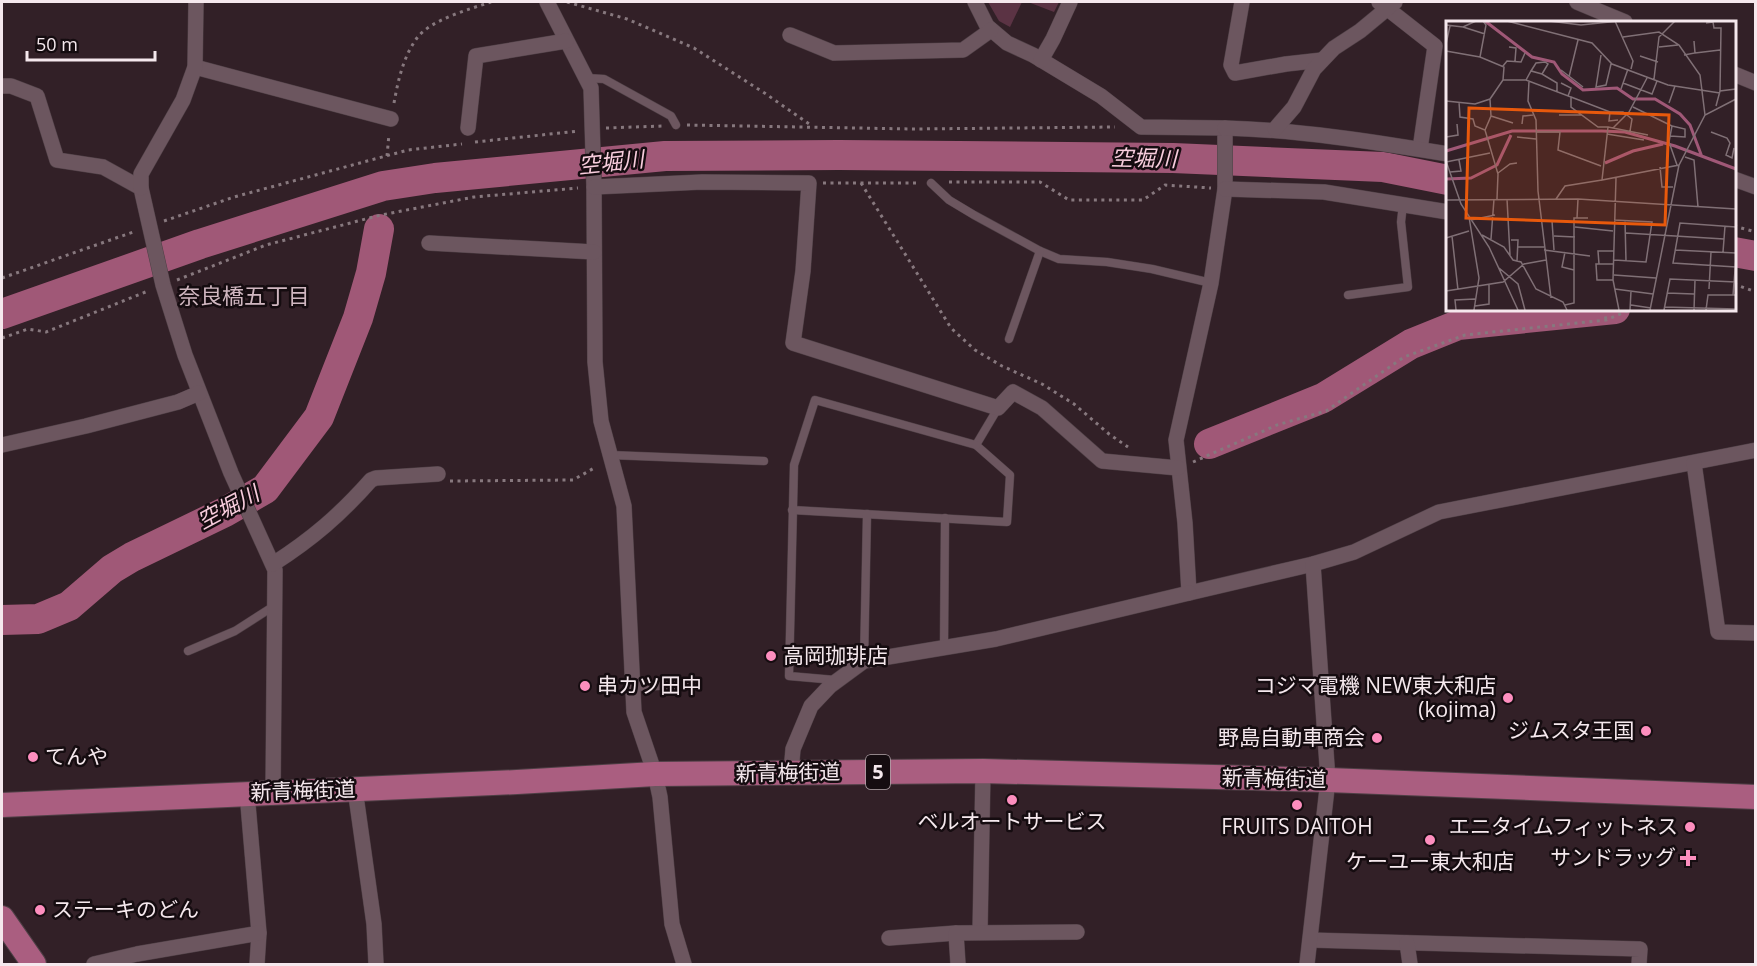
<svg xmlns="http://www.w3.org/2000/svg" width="1757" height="966" viewBox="0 0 1757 966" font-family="'Open Sans','Noto Sans JP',sans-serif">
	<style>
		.green { fill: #5b3344 }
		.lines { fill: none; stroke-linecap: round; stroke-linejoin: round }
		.river { stroke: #a05877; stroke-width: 30 }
		.service-casing { stroke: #4e3f45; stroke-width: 9 }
		.minor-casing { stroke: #4e3f45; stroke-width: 16 }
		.primary-casing { stroke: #4e3f45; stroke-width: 26 }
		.path { stroke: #87787e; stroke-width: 3; stroke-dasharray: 3 4.5; stroke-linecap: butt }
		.service { stroke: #6c565f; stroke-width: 8 }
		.minor { stroke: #6c565f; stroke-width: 15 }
		.primary { stroke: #aa5e80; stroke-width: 24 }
		.poi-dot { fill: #fd8ebe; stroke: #150c10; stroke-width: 2 }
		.labels { text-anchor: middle; stroke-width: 5; stroke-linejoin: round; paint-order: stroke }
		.shield { fill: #150c10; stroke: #b2a6ab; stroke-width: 1.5 }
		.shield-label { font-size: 20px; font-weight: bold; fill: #f5e8ed }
		.poi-label { font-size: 21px; fill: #f5e8ed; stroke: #150c10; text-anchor: end }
		.street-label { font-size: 21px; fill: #f5e8ed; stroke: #150c10 }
		.water-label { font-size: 22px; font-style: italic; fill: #f8cddd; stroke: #150c10 }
		.neighbourhood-label { font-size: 22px; fill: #d0b7c0; stroke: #150c10 }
		.inset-river { fill: none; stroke: #a05877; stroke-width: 3 }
		.inset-road { fill: none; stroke: #807076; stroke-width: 1.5 }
		.view { fill: #e8590c; fill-opacity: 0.15; stroke: #e8590c; stroke-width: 3 }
		.inset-edge { fill: none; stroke: #f5e8ed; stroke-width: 3 }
	</style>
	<rect width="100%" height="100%" fill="#322027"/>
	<g class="green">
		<polygon points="988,2 1022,2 1010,27 999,21"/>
		<polygon points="1028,2 1059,2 1054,12"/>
	</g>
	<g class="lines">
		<g class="river">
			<polyline points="1734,252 1756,256"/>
			<polyline points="2,314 200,244 383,186 435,178 665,156 839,155 1173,158 1383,167 1448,180"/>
			<polyline points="1209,444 1323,398 1411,344 1458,325 1615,309"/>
			<polyline points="2,620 38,619 69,606 112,569 132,557 225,512 265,489 319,417 358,318 371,273 379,229"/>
		</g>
		<defs>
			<g id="service">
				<polyline points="586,78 604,79 671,116 676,125"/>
				<polyline points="931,183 949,200 974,215 1040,251 1059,259 1107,262 1152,269 1211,283"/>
				<polyline points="1348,295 1408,287 1401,222 1403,204"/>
				<polyline points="1009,339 1040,251"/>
				<polyline points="610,455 764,461"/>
				<polyline points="792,510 1007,522 1010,475 976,445 998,408"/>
				<polyline points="944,647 945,518"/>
				<polyline points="188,651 235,631 274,606"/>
				<polyline points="864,661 867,514"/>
				<polyline points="835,680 789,676 794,465 815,400 976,445"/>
				<polyline points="631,687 686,685"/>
			</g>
			<g id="minor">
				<polyline points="547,2 591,88 594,187 595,362 601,421 624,506 634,712 655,774 660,797 672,924 684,964"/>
				<polyline points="975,2 987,26 1007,43 1033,55 1101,96 1141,127 1225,128 1225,189 1211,283 1176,440 1185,523 1189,593 1313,564 1354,552 1439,512 1756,450"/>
				<polyline points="1242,2 1231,65 1235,73 1286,64 1322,60"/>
				<polyline points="1379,2 1435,46 1420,149"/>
				<polyline points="1577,2 1625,22"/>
				<polyline points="790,35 834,53 963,50 991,30"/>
				<polyline points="1041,60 1053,39 1070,2"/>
				<polyline points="195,67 391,119"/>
				<polyline points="1734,74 1756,83"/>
				<polyline points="2,86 11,86 37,96 57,160 103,167 141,188 163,285 185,355 231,473 275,570 273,793"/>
				<polyline points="468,128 476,56 566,41"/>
				<path d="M1225,128C1300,130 1374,142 1448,154"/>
				<polyline points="1275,129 1294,107 1314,69 1334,48 1360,31 1395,2"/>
				<polyline points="1734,179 1756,187"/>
				<polyline points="594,187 702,182 809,183 803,271 793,343 998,408 1013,392 1042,408 1102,461 1178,468"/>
				<polyline points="141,188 141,174 183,100 195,67 196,2"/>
				<polyline points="1225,189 1324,192 1448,212"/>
				<polyline points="429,243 594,252"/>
				<polyline points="2,445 86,426 178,402 199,393"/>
				<polyline points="1694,463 1718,632 1756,633"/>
				<path d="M273,564C312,539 340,515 371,480L376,478L438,474"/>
				<polyline points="791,772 793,749 811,706 830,686 864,661 996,639 1189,593"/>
				<polyline points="355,789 374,924 376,964"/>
				<polyline points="247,793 259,933 257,964"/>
				<polyline points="980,932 983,771"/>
				<polyline points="889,938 956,933"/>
				<polyline points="1310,940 1640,949 1639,964"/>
				<polyline points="1407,943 1410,964"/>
				<polyline points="94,964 137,954 259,933"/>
				<polyline points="958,964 956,933 1077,932"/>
				<polyline points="1307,964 1328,780 1313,564"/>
			</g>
			<g id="primary">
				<polyline points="2,805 517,782 655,774 983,771 1328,780 1756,797"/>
				<polyline points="2,918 34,964"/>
			</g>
		</defs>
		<use href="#service" class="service-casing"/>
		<use href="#minor" class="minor-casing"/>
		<use href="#primary" class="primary-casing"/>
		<g class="path">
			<polyline points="567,2 627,19 694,48 766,94 812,126"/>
			<path d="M394,103C398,81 403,57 417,38C430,20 470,9 491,2"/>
			<polyline points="687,125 912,129 1115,127"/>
			<polyline points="606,128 662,126"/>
			<polyline points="475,142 579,131"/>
			<polyline points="387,156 389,134"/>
			<polyline points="949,182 1040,182 1069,200 1143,200 1165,185 1211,188"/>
			<polyline points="823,183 919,183"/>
			<polyline points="861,183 951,328 975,350 1002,366 1042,384 1074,404 1109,434 1128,447"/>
			<polyline points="164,221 234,197 408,150 462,144"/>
			<polyline points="1734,226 1756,232"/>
			<polyline points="2,278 136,231"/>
			<polyline points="177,280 266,245 381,215 474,197 578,188"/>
			<polyline points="1734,284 1756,292"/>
			<polyline points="1604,309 1606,320"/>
			<polyline points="2,338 28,329 46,332 148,291"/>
			<polyline points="1193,462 1277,425 1326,411 1404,357 1465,335 1606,320 1632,309"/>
			<polyline points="450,481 573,480 596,467"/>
		</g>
		<use href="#service" class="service"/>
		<use href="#minor" class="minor"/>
		<use href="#primary" class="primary"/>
	</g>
	<g class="poi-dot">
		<circle cx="771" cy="656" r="6"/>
		<circle cx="585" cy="686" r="6"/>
		<circle cx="1508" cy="698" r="6"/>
		<circle cx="1646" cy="731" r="6"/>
		<circle cx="1377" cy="738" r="6"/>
		<circle cx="33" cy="757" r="6"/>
		<circle cx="1012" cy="800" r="6"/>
		<circle cx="1297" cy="805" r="6"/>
		<circle cx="1690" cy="827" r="6"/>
		<circle cx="1430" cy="840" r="6"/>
		<path d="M1685 849h6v6h6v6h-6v6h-6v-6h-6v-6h6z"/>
		<circle cx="40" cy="910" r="6"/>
	</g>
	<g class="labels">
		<rect class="shield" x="866" y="755" width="24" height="34" rx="4.5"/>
		<g class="shield-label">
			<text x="878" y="779">5</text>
		</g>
		<g class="poi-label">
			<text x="783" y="663" text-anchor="start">高岡珈琲店</text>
			<text x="597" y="693" text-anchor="start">串カツ田中</text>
			<text x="1496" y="693">コジマ電機 NEW東大和店<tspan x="1496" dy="24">(kojima)</tspan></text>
			<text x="1634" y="738">ジムスタ王国</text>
			<text x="1365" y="745">野島自動車商会</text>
			<text x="45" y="764" text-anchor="start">てんや</text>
			<text x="1012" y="829" text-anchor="middle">ベルオートサービス</text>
			<text x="1297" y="834" text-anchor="middle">FRUITS DAITOH</text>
			<text x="1678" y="834">エニタイムフィットネス</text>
			<text x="1676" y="865">サンドラッグ</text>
			<text x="1430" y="869" text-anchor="middle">ケーユー東大和店</text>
			<text x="52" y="917" text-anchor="start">ステーキのどん</text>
		</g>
		<g class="street-label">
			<text transform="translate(788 773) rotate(-1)" y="7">新青梅街道</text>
			<text transform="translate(1274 779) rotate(1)" y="7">新青梅街道</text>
			<text transform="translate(303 791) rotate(-2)" y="7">新青梅街道</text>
		</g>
		<g class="water-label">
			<text transform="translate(1144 158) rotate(1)" y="8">空堀川</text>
			<text transform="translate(611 162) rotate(-6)" y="8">空堀川</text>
			<text transform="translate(228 507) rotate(-28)" y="8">空堀川</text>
		</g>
		<g class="neighbourhood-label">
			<text x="244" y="304">奈良橋五丁目</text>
		</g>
	</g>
	<g transform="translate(1446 21)">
		<rect width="290" height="290" fill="#322027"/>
		<path class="inset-river" d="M39,0L86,36L108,41L116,53L137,69L171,67L187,78H209L234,93L244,104L256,136M0,130L66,110H156L179,111L229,125L290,148M159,142L187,130L217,123M0,158L25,157L51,144L65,114"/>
		<path class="inset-road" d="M61,0L146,22L166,43L222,64L274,72M103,0L135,4L173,0M169,0L187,40L185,48M260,2L267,1L268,7H275L274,70M0,4L17,6L30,0M17,6L39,13M177,16L213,11L233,24L254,54L259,94M0,23L4,5M63,26L70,27L69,40M213,26L232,24M0,30L34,36L58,46L57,59L44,78L29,83L0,80M249,32L274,29M155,34L150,66L160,64L165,43M238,34L249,32L248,20M194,35L212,41M34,36L40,4L37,0M57,45L61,40L75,41L79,32M115,49L137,66M85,50L90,42L99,41L102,43L96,53M123,56L132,19M208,58L213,16L229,0M57,59H80L125,76V86L152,106H162L156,159L233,144L259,94L290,78M80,59L85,50L96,53L111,62V71M83,60L82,80L90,99L92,170L105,277M115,62L125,67L122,75M177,62L206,73L211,60M175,68L182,48M125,76L164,91H177L186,98L184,110M13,81L14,96L27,98L29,105L39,109L52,153L51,178M223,82L229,65M270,85L274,70L290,68M187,86L226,105L223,121L231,144M164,91L163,100L172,99M113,94H136M45,95L67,102M76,103L77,95L87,94M162,106L202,114M167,107L183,91L201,57M39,109L45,95L44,78M90,111H114L112,129L155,145M265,111L281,117L284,122L280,134L286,137L288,127M161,113L198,119M224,115L239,116V108L226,105M0,116L12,114L11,103M71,116L90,118M239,136L248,139L252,186M0,140L15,183L43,226L72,289M0,141L44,132M214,146L216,166H227M4,151L15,150L13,139M52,152L64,143L71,142M170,157L167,259L173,289M61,178L64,234M110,178L119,165L156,159M0,179L132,178L290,188M23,196L33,257L28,289M131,197L132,178M25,199L49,194M168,199L206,201L200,241L168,239M97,200H106L108,229M179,200L180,240M129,206L167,210M290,206L234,202L227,242L290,246M180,212L278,218M36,214L58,226L67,239L75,241L90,268L117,281L121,289M6,215L12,269M108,215L129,216M0,217L23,210M45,218L48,178M65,219H72L71,240M72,226H98M98,229L144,235M229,229L290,232M119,231L116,246L128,249M277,231L279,205M153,243L152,230H168M53,247L72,263L79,289M168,254L210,257M167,259H151L150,243H168M169,268L207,273M263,268L265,231M0,270L57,261L78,243L100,239M221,272L248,273M287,274L290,237M119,284L128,282V197H142M185,284L205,287M29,285L43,283V264M218,286L290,288M10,289L9,279L29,278M184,289L185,270M204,289L233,144M218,289L224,258L290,261M248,289L249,259M260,289L262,274H290"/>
		<path class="view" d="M23,87L223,94L219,204L20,197Z"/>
		<rect width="290" height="290" class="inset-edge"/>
	</g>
	<rect width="1757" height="966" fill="none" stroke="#f5e8ed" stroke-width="6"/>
	<path d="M27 51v9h128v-9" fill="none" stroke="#f5e8ed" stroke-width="3"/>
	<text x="36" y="51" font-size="18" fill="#f5e8ed" stroke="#150c10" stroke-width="4.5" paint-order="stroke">50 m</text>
</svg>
